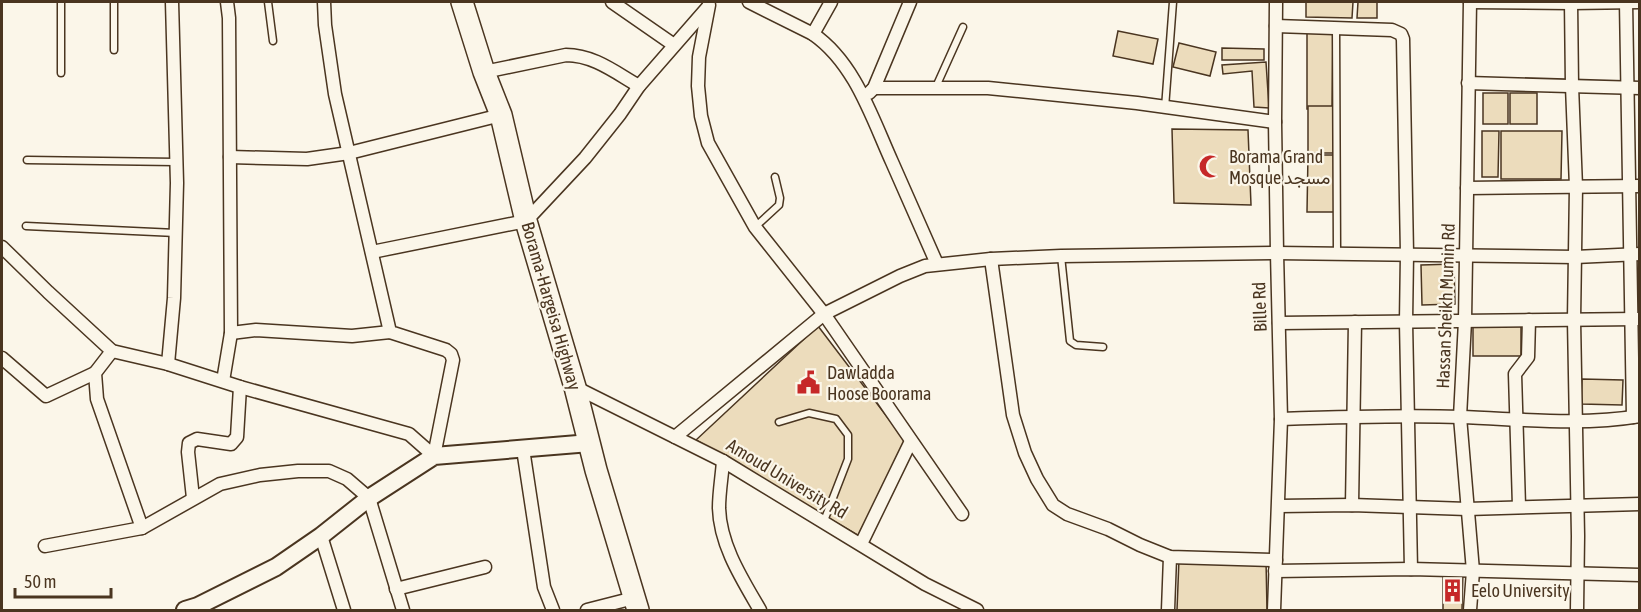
<svg xmlns="http://www.w3.org/2000/svg" width="1641" height="612" viewBox="0 0 1641 612" font-family="'Asap Condensed',Vazirmatn,sans-serif">
	<style>
		.building { fill: #ecdcbc; stroke: #4a3520; stroke-width: 1.5 }
		.lines { fill: none; stroke-linecap: round; stroke-linejoin: round }
		.lane-casing { stroke: #4a3520; stroke-width: 9 }
		.street-casing { stroke: #4a3520; stroke-width: 15 }
		.secondary-casing { stroke: #4a3520; stroke-width: 20 }
		.highway-casing { stroke: #4a3520; stroke-width: 24 }
		.lane { stroke: #fbf6e9; stroke-width: 6 }
		.street { stroke: #fbf6e9; stroke-width: 12 }
		.secondary { stroke: #fbf6e9; stroke-width: 16 }
		.highway { stroke: #fbf6e9; stroke-width: 21 }
		.labels { text-anchor: middle; stroke-width: 4.5; stroke-linejoin: round; paint-order: stroke }
		.poi-label { font-size: 18px; fill: #4a3520; stroke: #fbf6e9; text-anchor: start }
		.street-label { font-size: 18px; fill: #4a3520; stroke: #fbf6e9 }
	</style>
	<rect width="100%" height="100%" fill="#fbf6e9"/>
	<g class="building">
		<polygon points="1306,2 1353,2 1352,18 1306,17"/>
		<polygon points="1358,2 1377,2 1377,18 1357,18"/>
		<polygon points="1118,31 1158,39 1153,64 1113,56"/>
		<polygon points="1307,31 1333,31 1332,109 1307,109"/>
		<polygon points="1179,43 1216,52 1210,76 1173,67"/>
		<polygon points="1222,48 1264,49 1264,60 1222,60"/>
		<polygon points="1266,62 1269,108 1254,107 1252,71 1223,74 1222,65"/>
		<rect x="1483" y="93" width="25" height="31"/>
		<rect x="1510" y="93" width="27" height="31"/>
		<rect x="1308" y="106" width="29" height="47"/>
		<polygon points="1172,129 1248,130 1251,205 1174,203"/>
		<polygon points="1482,131 1499,131 1498,177 1482,177"/>
		<polygon points="1501,131 1562,131 1561,179 1501,179"/>
		<polygon points="1308,155 1337,155 1336,212 1307,212"/>
		<polygon points="1454,264 1455,304 1422,305 1421,265"/>
		<polygon points="818,326 907,443 859,536 696,440"/>
		<rect x="1473" y="326" width="48" height="30"/>
		<polygon points="1582,379 1623,380 1622,405 1581,404"/>
		<polygon points="1179,559 1266,560 1267,610 1177,610"/>
		<polygon points="1443,570 1463,571 1462,610 1443,610"/>
	</g>
	<g class="lines">
		<defs>
			<g id="lane">
				<polyline points="114,2 114,50"/>
				<polyline points="268,2 273,41"/>
				<polyline points="1336,29 1337,254"/>
				<polyline points="61,73 61,2"/>
				<polyline points="935,89 963,27"/>
				<polyline points="1165,108 1173,2"/>
				<polyline points="27,160 176,162"/>
				<polyline points="26,226 176,233"/>
				<polyline points="755,227 779,205 780,198 775,177"/>
				<polyline points="1061,256 1070,341 1076,345 1103,347"/>
				<polyline points="779,422 809,413 836,419 848,435 848,459 824,521"/>
			</g>
			<g id="street">
				<polyline points="612,2 674,45"/>
				<path d="M749,2L813,34C855,63 872,118 892,162C907,196 922,230 937,264"/>
				<polyline points="1470,2 1465,321 1460,417 1473,571 1470,610"/>
				<polyline points="1470,2 1571,3 1640,2"/>
				<polyline points="1571,2 1572,86 1576,187 1574,320 1578,536 1577,610"/>
				<polyline points="1626,2 1633,417"/>
				<polyline points="709,5 699,57 698,86 701,116 708,143 755,227 824,314 962,514"/>
				<polyline points="1276,26 1392,30 1401,34 1403,39 1407,254 1406,322 1411,569"/>
				<polyline points="813,34 831,2"/>
				<path d="M484,72L566,55C594,55 616,73 639,86"/>
				<polyline points="1468,83 1640,88"/>
				<polyline points="874,88 988,88 1137,103 1275,122"/>
				<polyline points="869,93 874,88 910,2"/>
				<polyline points="230,157 307,159 349,153 501,115"/>
				<polyline points="1467,188 1640,186"/>
				<polyline points="2,247 48,292 112,351 168,364 240,387 409,434 434,456 453,360 451,354 446,350 390,332 335,94 325,25 324,2"/>
				<polyline points="372,252 526,221 585,158 620,114 639,86 708,7"/>
				<polyline points="991,259 1013,415 1025,453 1037,479 1053,505 1067,514 1108,529 1140,545 1170,557 1276,560"/>
				<polyline points="1279,323 1638,319"/>
				<polyline points="231,333 256,330 352,336 390,332"/>
				<polyline points="112,351 95,373 97,399 142,528"/>
				<polyline points="2,358 46,396 95,373"/>
				<polyline points="168,364 174,298 177,183 172,2"/>
				<polyline points="223,381 231,333 229,18 227,2"/>
				<polyline points="575,387 723,461 925,584 977,610"/>
				<path d="M1281,419C1341,417 1401,415 1461,417C1521,419 1580,426 1640,416"/>
				<polyline points="675,437 824,314 900,276 925,266 991,259 1061,256 1277,253 1575,257 1640,254"/>
				<polyline points="523,449 544,587 553,610"/>
				<path d="M723,461C722,476 719,492 719,508C720,545 742,579 760,610"/>
				<polyline points="193,498 188,452 189,443 197,439 231,444 237,437 240,387"/>
				<polyline points="1352,505 1355,322"/>
				<polyline points="1279,506 1352,505 1467,509 1640,504"/>
				<polyline points="1519,506 1515,374 1528,357 1529,320"/>
				<polyline points="321,536 344,610"/>
				<polyline points="861,544 911,441"/>
				<polyline points="45,546 142,528 220,484 260,475 298,471 329,471 347,479 369,498 403,610"/>
				<polyline points="1275,571 1411,569 1640,575"/>
				<polyline points="396,589 485,567"/>
				<polyline points="587,610 634,598"/>
				<polyline points="1168,610 1170,557"/>
				<polyline points="1274,610 1281,419 1277,253 1275,122 1276,2"/>
			</g>
			<polyline id="secondary" points="185,610 198,606 276,567 321,536 369,498 434,456 590,443"/>
			<polyline id="highway" points="462,2 484,72 501,115 526,221 575,387 596,470 638,610"/>
		</defs>
		<use href="#lane" class="lane-casing"/>
		<use href="#street" class="street-casing"/>
		<use href="#secondary" class="secondary-casing"/>
		<use href="#highway" class="highway-casing"/>
		<use href="#lane" class="lane"/>
		<use href="#street" class="street"/>
		<use href="#secondary" class="secondary"/>
		<use href="#highway" class="highway"/>
	</g>
	<defs>
		<symbol id="mosque-bare" viewBox="-9 -9 18 18"><path d="M3.5-4.9A6 6 0 1 0 3.5 4.9A5 5 0 1 1 3.5-4.9Z" fill="#c62828" stroke="#fbf6e9" stroke-width="2.5" paint-order="stroke"/></symbol>
		<symbol id="civic-bare" viewBox="-9 -9 18 18"><path d="M-.6-6.5H3V-4.5H.6V-3L4-1V1h2V6H-6V1h2V-1L-.6-3ZM-1.2 2.5V6h2.4V2.5Z" fill="#c62828" stroke="#fbf6e9" stroke-width="2.5" paint-order="stroke"/></symbol>
		<symbol id="building-bare" viewBox="-9 -9 18 18"><path d="M-4-6H4V6H1V3H-1V6H-4ZM-2.5-4.3h1.7v1.8h-1.7ZM.8-4.3h1.7v1.8H.8ZM-2.5-1h1.7V.8h-1.7ZM.8-1h1.7V.8H.8Z" fill="#c62828" stroke="#fbf6e9" stroke-width="2.5" paint-order="stroke"/></symbol>
	</defs>
	<g fill-rule="evenodd">
		<use href="#mosque-bare" x="1194" y="150" width="33" height="33"/>
		<use href="#civic-bare" x="792" y="366" width="33" height="33"/>
		<use href="#building-bare" x="1436" y="574" width="33" height="33"/>
	</g>
	<g class="labels">
		<g class="poi-label">
			<text x="1229" y="163">Borama Grand<tspan x="1229" dy="21">Mosque مسجد</tspan></text>
			<text x="827" y="379">Dawladda<tspan x="827" dy="21">Hoose Boorama</tspan></text>
			<text x="1471" y="597">Eelo University</text>
		</g>
		<g class="street-label">
			<text transform="translate(551 306) rotate(74)" y="6">Borama-Hargeisa Highway</text>
			<text transform="translate(1446 306) rotate(-88)" y="6">Hassan Sheikh Mumin Rd</text>
			<text transform="translate(1260 307) rotate(-92)" y="6">Bille Rd</text>
			<text transform="translate(787 479) rotate(31)" y="6">Amoud University Rd</text>
		</g>
	</g>
	<rect width="1641" height="612" fill="none" stroke="#4a3520" stroke-width="6"/>
	<path d="M15 588v9h96v-9" fill="none" stroke="#4a3520" stroke-width="3"/>
	<text x="24" y="588" font-size="18" fill="#4a3520" stroke="#fbf6e9" stroke-width="4.5" paint-order="stroke">50 m</text>
</svg>
